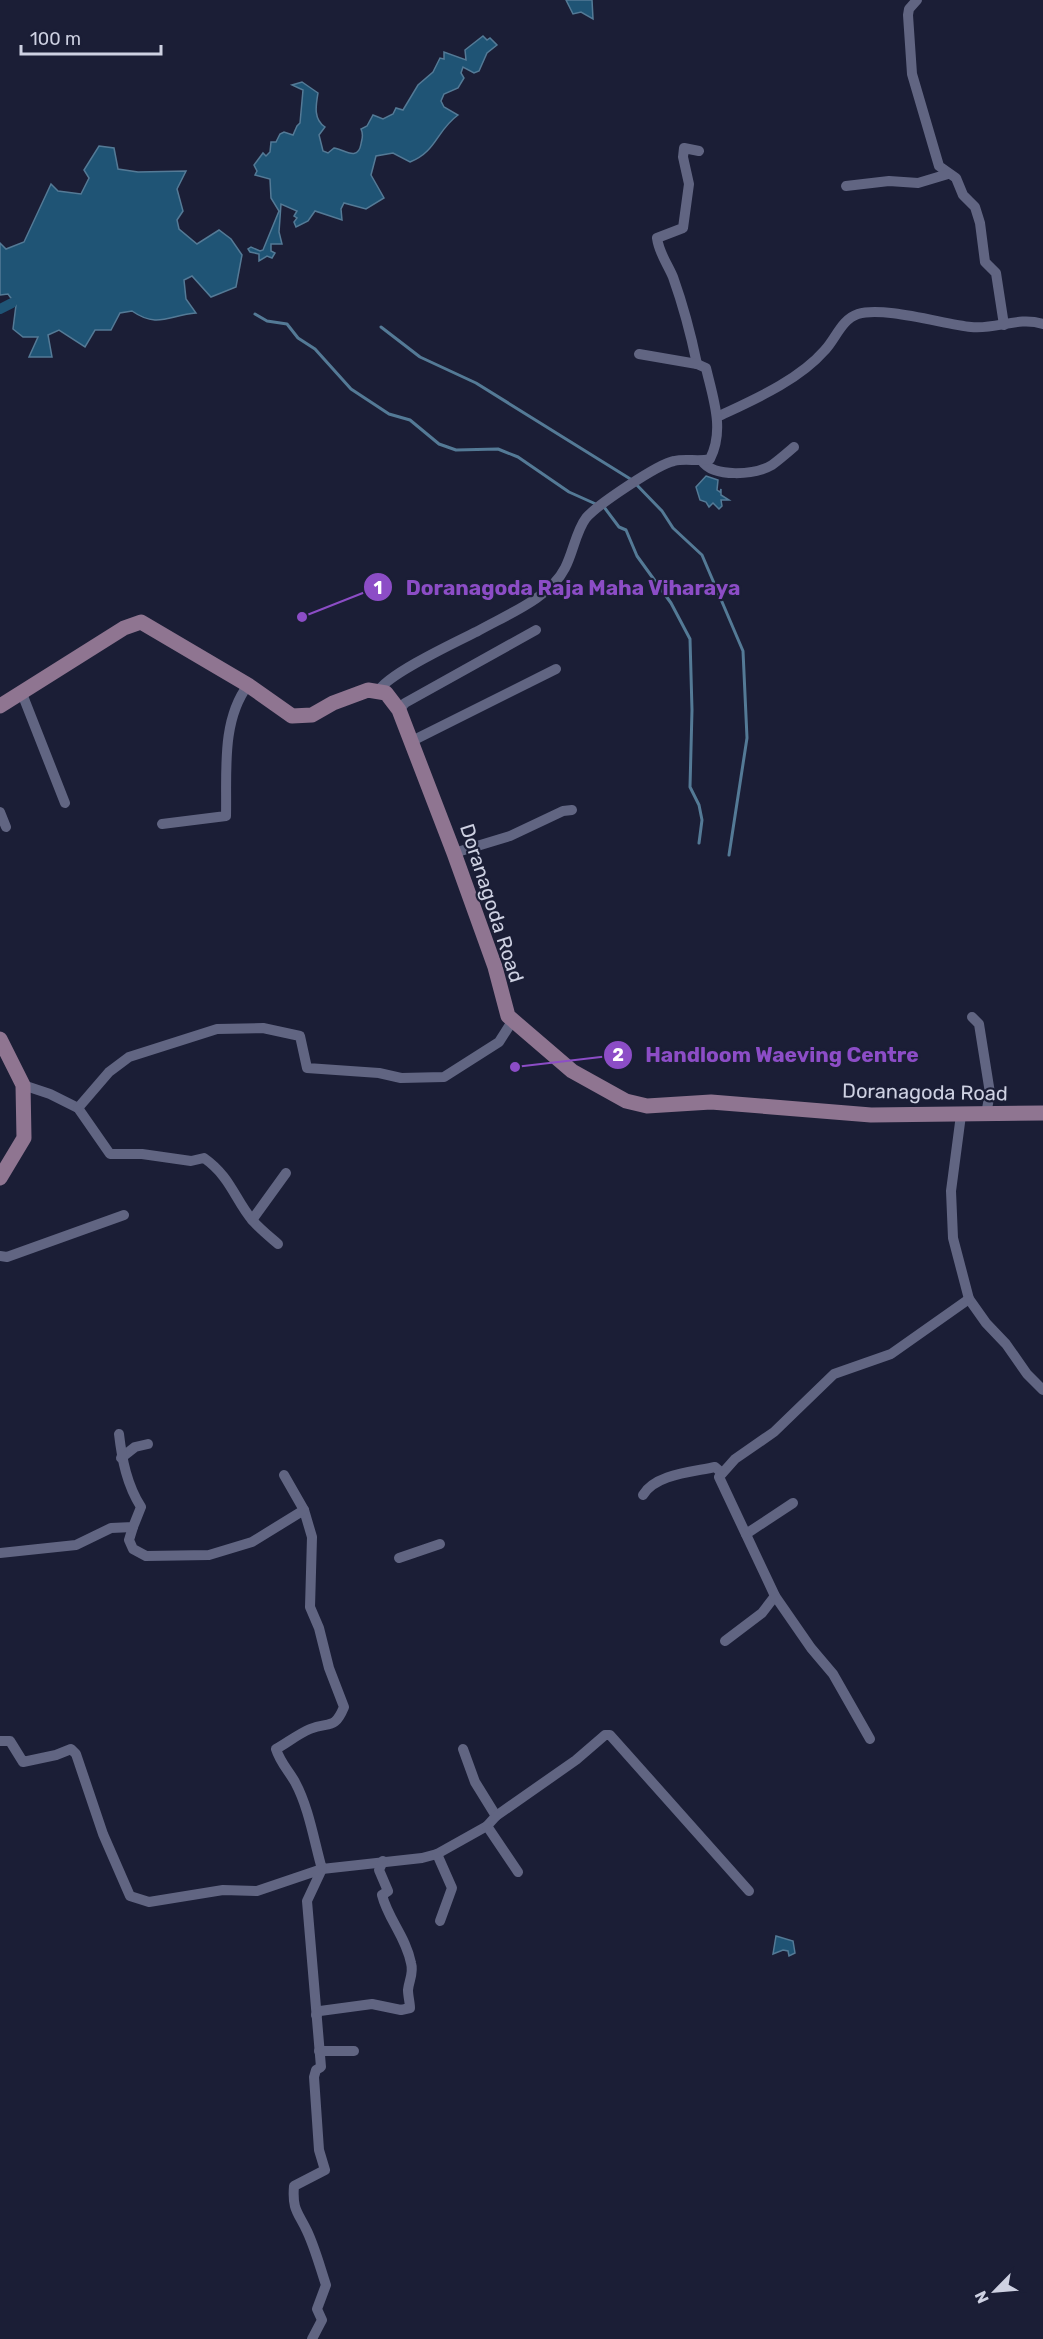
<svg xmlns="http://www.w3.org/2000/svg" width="1043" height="2339" viewBox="0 0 1043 2339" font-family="Rubik,sans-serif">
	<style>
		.water { fill: #1f5475; stroke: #547a96; stroke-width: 1.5 }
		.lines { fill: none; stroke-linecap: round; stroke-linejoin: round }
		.stream { stroke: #547a96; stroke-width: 3 }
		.canal { stroke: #1f5475; stroke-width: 10 }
		.street { stroke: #616582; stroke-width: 10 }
		.secondary { stroke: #8f7591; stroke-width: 15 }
		.labels { text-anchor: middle; stroke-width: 4.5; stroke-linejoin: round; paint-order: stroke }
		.street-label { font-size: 20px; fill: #ced1e2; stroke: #1b1e36 }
		.leader { fill: none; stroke: #8c4dc6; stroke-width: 2 }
		.callout-dot { fill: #8c4dc6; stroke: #1b1e36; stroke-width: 2 }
		.mark-label { font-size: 18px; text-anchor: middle; font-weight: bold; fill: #fff }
		.callout-label { font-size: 21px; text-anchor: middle; font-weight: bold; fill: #8c4dc6; stroke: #1b1e36; stroke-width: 4.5; stroke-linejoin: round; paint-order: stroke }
	</style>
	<rect width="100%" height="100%" fill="#1b1e36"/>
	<g class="water">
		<polygon points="566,0 592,0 593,19 581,12 573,14"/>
		<path d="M483,36L487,40L490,38L497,45L487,53L479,71L474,73L463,67L461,73L464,78L458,88L444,94L441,101L444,107L458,115C436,131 437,151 410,162L393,153L376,156L371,175L384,198L366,209L344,203L341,209L342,220L315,211L308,221L296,227L294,222L297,218L294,216L297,211L281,204L279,232L282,244H271V251L275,253L272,258L267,256L259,261V254L250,252L248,249L251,247L260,251L263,250L279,211L271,198L270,179L255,175L257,171L254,165L263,153L266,156L270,152L271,142H276L280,134L284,132L293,135L297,126L300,123L303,90L292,85L302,82L318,93C316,105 313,119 325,127L319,135L323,151L328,153L334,148C343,149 358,162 361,144C362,138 364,135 361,129L367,126L373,115L383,119L393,114L396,108L403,110L418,85L433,72L440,58L444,59V52L466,60L465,50Z"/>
		<path d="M99,146L114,148L118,169L138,172L186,171L177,189L183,211L177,220L179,229L197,244L219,230L231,239L242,255L236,287L211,297L192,276L184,280L186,299L196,313C169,315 158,329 132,311L120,313L111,330H95L85,347L59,330L48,335L52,357H29L38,337H23L13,329L16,305L8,294L0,295V243L6,249L24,242L51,184L58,191L81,194L89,178L84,170Z"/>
		<polygon points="706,476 718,480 717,490 720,492 721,489 721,495 729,500 721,500 722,506 719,509 713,503 709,507 706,502 700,500 696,487"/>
		<polygon points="776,1936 793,1941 795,1953 789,1956 788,1951 783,1950 773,1954"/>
	</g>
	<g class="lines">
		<g class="stream">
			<polyline points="255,314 267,321 287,324 298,338 315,349 351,389 389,414 410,420 439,444 456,450 498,449 518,457 569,492 598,505"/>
			<polyline points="381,327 420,357 476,383 632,480 662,511 673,528 702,555 743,651 747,738 729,855"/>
			<polyline points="604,507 619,527 626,530 637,556 671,603 690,639 692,710 690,787 699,805 702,820 699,843"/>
		</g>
		<polyline class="canal" points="0,309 12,303"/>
		<g class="street">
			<polyline points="917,0 909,9 908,15 912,74 939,166 956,178 963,195 975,207 980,223 985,262 996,273 1004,325"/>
			<polyline points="846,186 889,181 918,183 948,174"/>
			<path d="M697,364C691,335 683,305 673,277C667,263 659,253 657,238L683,228L689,184L683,157L684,148L699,151"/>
			<path d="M717,417C753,400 798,381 825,350C836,338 842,319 858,314C883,306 943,324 971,327C996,330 1018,316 1043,324"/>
			<path d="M702,461C714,478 755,475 772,465C779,460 787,453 794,447"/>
			<polyline points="21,691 65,803"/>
			<path d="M378,692C385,675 458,641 478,631C506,615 550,598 565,568C573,553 576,531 586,518C597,505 658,464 674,461C686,458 698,462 710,459C725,430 713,398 706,368L697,364L639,354"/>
			<polyline points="399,710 405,703 536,630"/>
			<polyline points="412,741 556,669"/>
			<polyline points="0,812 6,827"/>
			<path d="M162,824L226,816C227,772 221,721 248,685"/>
			<polyline points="454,853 510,836 563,811 572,810"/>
			<polyline points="972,1017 979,1024 990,1093 986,1114"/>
			<path d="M23,1085L50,1094L78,1108L110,1154H142L191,1161L204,1158C231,1177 235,1200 253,1221C261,1230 270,1237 278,1244"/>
			<polyline points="78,1108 109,1072 129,1057 217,1029 263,1028 300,1036 307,1068 379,1073 401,1078 444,1077 499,1042 513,1020"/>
			<polyline points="961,1115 951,1191 953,1238 969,1299 986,1323 1006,1344 1027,1374 1043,1390"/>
			<polyline points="252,1220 286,1173"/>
			<polyline points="0,1256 7,1257 124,1215"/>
			<polyline points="121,1458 135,1447 148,1444"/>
			<path d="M284,1475L304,1510L312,1537L310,1607L319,1628L329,1668L344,1707C334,1731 329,1721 310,1729C298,1734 287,1743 276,1749C280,1762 288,1770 295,1782C309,1808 314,1841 322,1869L422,1858L437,1854L487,1826"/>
			<path d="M643,1495C655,1474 693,1472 715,1467L722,1473"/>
			<polyline points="133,1527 129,1540 133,1549 146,1556 209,1555 252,1542 304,1510"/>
			<polyline points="746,1534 793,1503"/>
			<path d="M0,1553L76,1545L111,1528L133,1527L141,1507C127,1485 122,1460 119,1434"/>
			<polyline points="399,1558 440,1544"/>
			<polyline points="725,1641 762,1613 775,1596"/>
			<polyline points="870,1739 833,1674 811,1648 775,1596 719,1477 735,1459 774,1432 834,1374 891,1354 969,1299"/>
			<path d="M0,1741H10L23,1762L56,1755L71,1749L76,1754L103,1834L130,1896L149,1902L223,1890L257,1891L322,1869L307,1901L321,2067L316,2070L314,2077L319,2150L325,2170L294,2186C292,2210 298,2212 307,2231C315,2248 320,2267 326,2285L317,2309L322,2320L312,2339"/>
			<polyline points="463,1749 475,1782 496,1816"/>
			<polyline points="437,1854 452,1888 440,1921"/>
			<polyline points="518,1872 487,1826 496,1816 576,1760 605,1735 610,1735 749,1891"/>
			<path d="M316,2015L320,2011L372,2004L401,2010L410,2008C410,2003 408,1996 408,1990C409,1980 414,1973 411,1963C406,1937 388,1919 382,1895L388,1891L379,1870L383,1861"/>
			<polyline points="319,2051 354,2051"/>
		</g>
		<g class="secondary">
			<polyline points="0,706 124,628 141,622 248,685 292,716 312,715 333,703 368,690 386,693 399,710 454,853 495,967 508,1016 572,1071 626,1101 647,1106 711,1102 871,1115 1043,1113"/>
			<polyline points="0,1039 23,1085 24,1138 0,1178"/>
		</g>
	</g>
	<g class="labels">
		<g class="street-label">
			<text transform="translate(492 903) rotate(72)" y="7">Doranagoda Road</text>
			<text transform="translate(925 1092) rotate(1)" y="7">Doranagoda Road</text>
		</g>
	</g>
	<path class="leader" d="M302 617L378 587M515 1067L618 1055"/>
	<g class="callout-dot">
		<circle cx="302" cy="617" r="6"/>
		<circle cx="515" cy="1067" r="6"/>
		<circle cx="378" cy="587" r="15"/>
		<circle cx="618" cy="1055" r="15"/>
	</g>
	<g class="mark-label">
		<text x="378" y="594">1</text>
		<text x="618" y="1061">2</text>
	</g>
	<g class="callout-label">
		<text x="573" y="595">Doranagoda Raja Maha Viharaya</text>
		<text x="782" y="1062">Handloom Waeving Centre</text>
	</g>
	<g transform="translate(995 2291) rotate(245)" stroke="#1b1e36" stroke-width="4.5" paint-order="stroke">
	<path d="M0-4.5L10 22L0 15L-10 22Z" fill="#ced1e2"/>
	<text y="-9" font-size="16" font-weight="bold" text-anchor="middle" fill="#ced1e2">N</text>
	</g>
	<path d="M21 45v9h140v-9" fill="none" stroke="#ced1e2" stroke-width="3"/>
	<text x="30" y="45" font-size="18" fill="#ced1e2" stroke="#1b1e36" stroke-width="4.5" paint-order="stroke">100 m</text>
</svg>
